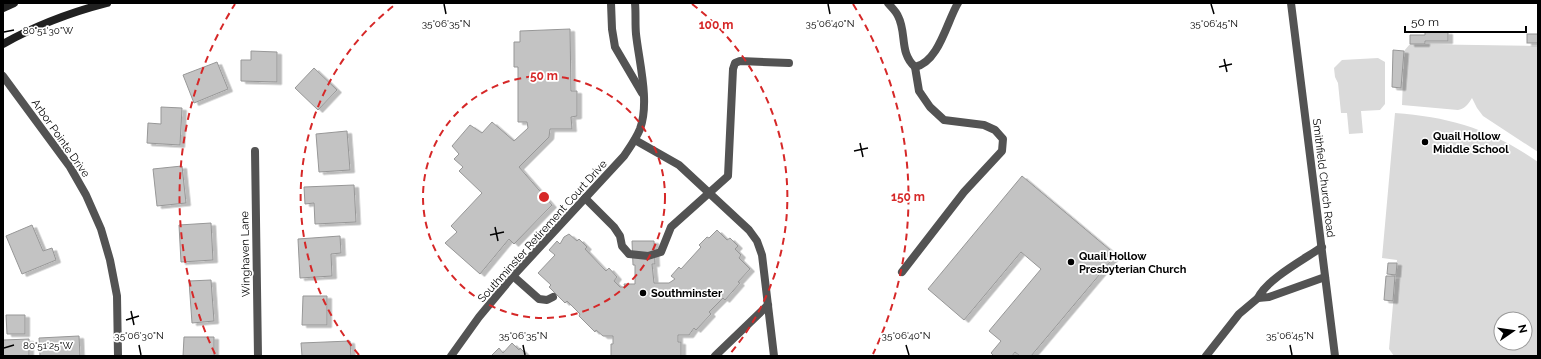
<svg xmlns="http://www.w3.org/2000/svg" width="1541" height="359" viewBox="0 0 1541 359" font-family="Raleway,sans-serif">
	<style>
		.green { fill: #dadada; fill-rule: evenodd }
		.building { fill: #c3c3c3; stroke: #979797; filter: url(#shadow) }
		.lines { fill: none; stroke-linecap: round; stroke-linejoin: round }
		.service { stroke: #535353; stroke-width: 8 }
		.minor { stroke: #535353; stroke-width: 8 }
		.secondary { stroke: #202020; stroke-width: 8 }
		.ticks { fill: none; stroke: #000; stroke-width: 1.5 }
		.ring { fill: none; stroke: #d62828; stroke-width: 2; stroke-dasharray: 7 5 }
		.poi-dot { fill: #000; stroke: #fff; stroke-width: 1.5 }
		.labels { text-anchor: middle; stroke-width: 3.5; stroke-linejoin: round; paint-order: stroke }
		.poi-label { font-size: 11px; font-weight: bold; fill: #000; stroke: #fff; text-anchor: start }
		.street-label { font-size: 11px; fill: #000; stroke: #fff }
		.ticks-label { font-size: 10px; text-anchor: middle; fill: #000; stroke: #fff; stroke-width: 3.5; stroke-linejoin: round; paint-order: stroke }
		.centre { fill: #d62828; stroke: #fff; stroke-width: 2 }
		.ring-label { font-size: 12px; text-anchor: middle; font-weight: bold; fill: #d62828; stroke: #fff; stroke-width: 3.5; stroke-linejoin: round; paint-order: stroke }
	</style>
	<defs>
		<filter id="shadow"><feDropShadow dx="4.5" dy="2.5" stdDeviation="0" flood-color="#0004"/></filter>
	</defs>
	<rect width="100%" height="100%" fill="#fff"/>
	<g class="green">
		<path d="M1410,44L1538,46V152L1483,116L1477,108L1472,98C1468,104 1466,108 1458,110L1402,105L1404,51Z"/>
		<polygon points="1378,58 1385,62 1385,104 1380,110 1361,111 1363,133 1349,134 1347,113 1341,113 1338,83 1335,77 1334,68 1342,60"/>
		<path d="M1395,113C1451,117 1492,130 1538,162V356H1394L1389,349L1397,260L1382,258ZM1501,319H1525V343H1501Z"/>
	</g>
	<g class="building">
		<polygon points="570,29 571,91 577,91 577,116 571,117 572,129 550,129 549,137 519,167 552,205 514,244 509,239 480,274 445,243 457,232 451,226 482,193 459,171 463,167 454,159 459,154 452,146 470,125 482,133 492,122 514,141 528,128 527,122 518,122 518,67 514,67 514,42 520,42 520,31"/>
		<polygon points="1425,32 1448,32 1448,41 1425,41 1425,44 1410,44 1410,35 1425,35"/>
		<rect x="1527" y="34" width="11" height="9"/>
		<polygon points="1393,50 1404,51 1401,88 1392,87"/>
		<polygon points="251,51 277,52 277,82 241,81 241,60 251,60"/>
		<polygon points="217,62 228,89 194,103 183,75"/>
		<polygon points="314,68 337,90 318,110 295,88"/>
		<polygon points="161,107 182,108 180,145 147,143 148,123 161,124"/>
		<polygon points="347,131 350,170 319,172 316,134"/>
		<polygon points="182,166 186,203 157,206 153,169"/>
		<polygon points="1022,176 1116,255 1031,356 1020,356 1015,352 1012,356 994,356 991,353 1001,341 989,331 1041,269 1021,252 964,320 928,289"/>
		<polygon points="354,185 356,222 315,224 314,203 305,204 304,187"/>
		<polygon points="211,223 213,260 181,262 179,225"/>
		<polygon points="32,225 43,251 52,248 56,260 22,274 6,236"/>
		<polygon points="717,230 727,240 730,238 738,246 735,249 741,255 739,258 750,269 738,282 740,283 725,300 723,298 709,312 711,314 696,330 694,328 689,335 678,335 678,342 681,342 681,356 611,356 611,344 613,344 613,336 603,336 596,330 595,332 579,316 580,314 567,301 565,303 549,287 551,285 538,273 555,255 549,250 557,241 560,244 564,237 569,234 577,241 579,239 587,247 585,249 606,271 609,268 617,277 614,281 620,287 625,287 624,284 635,284 635,265 633,265 632,241 654,241 655,264 652,264 654,283 669,283 675,279 671,276 679,267 681,269 701,247 699,245 707,237 709,238"/>
		<polygon points="340,236 341,253 331,254 332,276 300,278 298,239"/>
		<polygon points="1388,263 1397,263 1396,275 1387,274"/>
		<polygon points="1386,276 1395,276 1393,301 1384,300"/>
		<polygon points="211,280 214,321 192,323 189,281"/>
		<polygon points="303,296 327,296 327,325 302,325"/>
		<polygon points="6,315 25,315 25,334 7,334"/>
		<polygon points="79,336 80,356 40,356 39,338"/>
		<polygon points="184,337 214,337 214,356 183,356"/>
		<polygon points="29,339 29,356 3,356 3,340"/>
		<polygon points="350,341 351,356 302,356 301,343"/>
		<polygon points="512,343 519,350 520,348 526,354 525,356 491,356 499,348 503,353"/>
	</g>
	<g class="lines">
		<g class="service">
			<path d="M888,3C891,7 896,11 898,16C907,33 899,53 915,67C939,62 947,21 958,3"/>
			<polyline points="585,198 614,227 620,236 622,246 629,254 648,256 661,252 671,227 728,176 733,69 735,63 740,61 789,63"/>
			<path d="M1322,247C1303,260 1267,279 1258,298L1269,297L1325,277"/>
			<polyline points="902,272 964,192 1002,151 1003,139 995,130 984,125 944,120 930,107 919,91 915,67"/>
			<polyline points="513,276 539,299 547,300 553,297"/>
			<polyline points="715,356 768,305"/>
			<polyline points="1206,356 1239,314 1258,298"/>
		</g>
		<g class="minor">
			<polyline points="611,3 612,29 615,47 642,93"/>
			<polyline points="1291,3 1335,356"/>
			<polyline points="3,76 70,167 86,195 101,229 110,260 117,296 118,356"/>
			<polyline points="635,140 679,165 749,230 757,241 762,255 774,356"/>
			<polyline points="255,151 258,356"/>
			<path d="M451,356L479,317L513,276L624,156C630,147 636,139 640,129C650,102 639,62 636,34C635,24 636,13 635,3"/>
		</g>
		<g class="secondary">
			<polyline points="3,8 14,3"/>
			<path d="M3,44C35,26 72,12 107,3"/>
		</g>
	</g>
	<path class="ticks" d="M444,4L446,14M828,4L830,14M1211,4L1214,14M4,32L14,30M1224,59L1227,72M1219,67L1232,64M860,143L863,157M854,151L868,148M495,227L498,241M490,235L504,232M131,311L134,325M126,320L139,316M139,345L141,355M523,345L525,355M906,345L909,355M1290,345L1292,355M4,348L14,345"/>
	<g class="ring">
		<circle cx="544" cy="197" r="121"/>
		<path d="M359 355A243 243 0 0 1 396 4M692 4A243 243 0 0 1 729 355"/>
		<path d="M215 354A364 364 0 0 1 235 4M853 4A364 364 0 0 1 873 354"/>
	</g>
	<g class="poi-dot">
		<circle cx="1425" cy="142" r="4"/>
		<circle cx="1071" cy="262" r="4"/>
		<circle cx="643" cy="293" r="4"/>
	</g>
	<g class="labels">
		<g class="poi-label">
			<text x="1433" y="140">Quail Hollow<tspan x="1433" dy="13">Middle School</tspan></text>
			<text x="1079" y="260">Quail Hollow<tspan x="1079" dy="13">Presbyterian Church</tspan></text>
			<text x="651" y="297">Southminster</text>
		</g>
		<g class="street-label">
			<text transform="translate(61 138) rotate(55)" y="4">Arbor Pointe Drive</text>
			<text transform="translate(1324 178) rotate(83)" y="4">Smithfield Church Road</text>
			<text transform="translate(542 231) rotate(-48)" y="4">Southminster Retirement Court Drive</text>
			<text transform="translate(245 254) rotate(-91)" y="4">Winghaven Lane</text>
		</g>
	</g>
	<g class="ticks-label">
		<text x="446" y="27">35°06'35"N</text>
		<text x="830" y="27">35°06'40"N</text>
		<text x="1214" y="27">35°06'45"N</text>
		<text x="48" y="34">80°51'30"W</text>
		<text x="139" y="339">35°06'30"N</text>
		<text x="523" y="339">35°06'35"N</text>
		<text x="906" y="339">35°06'40"N</text>
		<text x="1290" y="339">35°06'45"N</text>
		<text x="48" y="349">80°51'25"W</text>
	</g>
	<circle cx="544" cy="197" r="6" class="centre"/>
	<g class="ring-label">
		<text x="716" y="29">100 m</text>
		<text x="544" y="80">50 m</text>
		<text x="908" y="201">150 m</text>
	</g>
	<rect width="1541" height="359" fill="none" stroke="#000000" stroke-width="8"/>
	<g transform="translate(1513 331) rotate(77)"><circle r="19" fill="#ffffff" stroke="#999999"/>
	<path d="M0-3L7 15L0 10L-7 15Z" fill="#000000"/>
	<text y="-6" font-size="11" font-weight="bold" text-anchor="middle" fill="#000000">N</text>
	</g>
	<path d="M1405 26v6h121v-6" fill="none" stroke="#000000" stroke-width="2"/>
	<text x="1411" y="26" font-size="12" fill="#000000" stroke="#ffffff" stroke-width="3" paint-order="stroke">50 m</text>
</svg>
